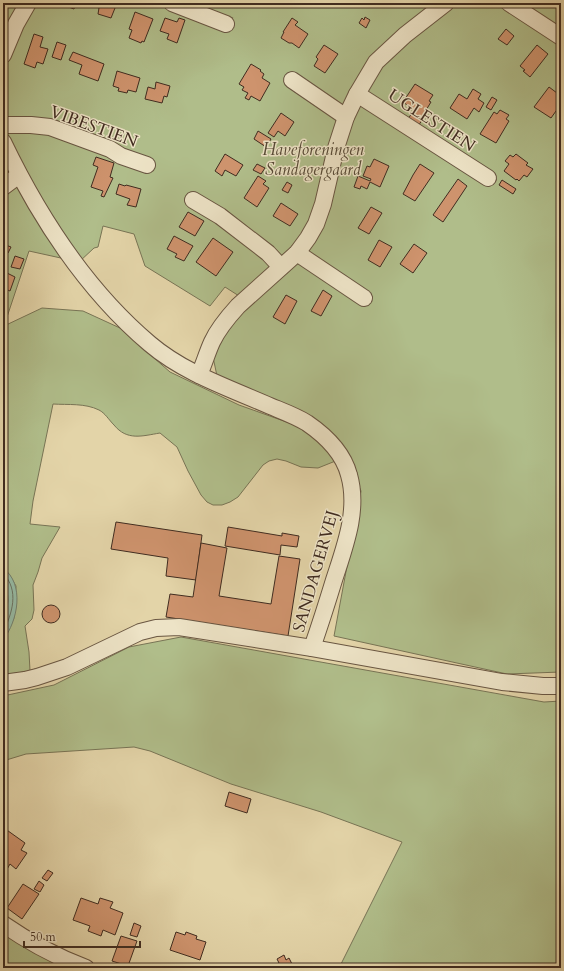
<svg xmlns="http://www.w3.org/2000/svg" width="564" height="971" viewBox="0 0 564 971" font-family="Cardo,serif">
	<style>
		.green { fill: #b0bd8a; stroke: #787455 }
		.water { fill: #96b9a2; stroke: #74816e }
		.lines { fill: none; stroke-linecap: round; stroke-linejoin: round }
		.shore { stroke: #6b7261; stroke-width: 1 }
		.building { fill: #ce936d; stroke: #402c20 }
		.minor-casing { stroke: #695642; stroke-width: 18 }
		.minor { stroke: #ede3c6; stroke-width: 16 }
		.labels { text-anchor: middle; stroke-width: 3; stroke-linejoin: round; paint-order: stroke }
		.street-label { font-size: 17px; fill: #402c20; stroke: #ede3c6 }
		.park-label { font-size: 17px; font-style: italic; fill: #564935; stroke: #ede3c6 }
	</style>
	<rect width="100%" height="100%" fill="#e3d4a8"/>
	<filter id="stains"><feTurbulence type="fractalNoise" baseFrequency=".005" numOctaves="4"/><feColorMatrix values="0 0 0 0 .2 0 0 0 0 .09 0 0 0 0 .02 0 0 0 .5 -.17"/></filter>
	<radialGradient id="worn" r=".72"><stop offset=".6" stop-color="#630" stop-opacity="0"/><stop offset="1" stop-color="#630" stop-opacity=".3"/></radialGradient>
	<g class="green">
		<path d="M3,3H561V672L507,674L334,636L361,491L342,447L217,376L213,357L228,327L250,303L225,287L210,306L145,266L134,234L103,226L98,247L94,248L79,262L29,251L4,326L42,308L83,311L120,328L170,372L239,405L295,425L327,445L338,460L318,468L301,467L286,461L277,459L269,461L263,465L238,497L230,502L222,505H213L207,502L201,495L188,471L177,447L160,433C142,436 127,441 114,425C109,420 105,413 99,410C85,403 68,405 53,404L33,501L30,524L60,527L42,558L38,572L33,585L34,610L32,619L25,626L29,652L30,671L3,675V640L6,635L14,618L16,586L9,574L3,568Z"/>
		<polygon points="181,637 544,702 561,701 561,968 339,968 402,842 321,812 231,784 150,751 134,747 26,754 3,761 3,696 54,685 129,647"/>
		<polygon points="3,932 71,968 7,968 3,965"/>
	</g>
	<path class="water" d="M3,568C25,584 18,621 3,640Z"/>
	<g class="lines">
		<g class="shore">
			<path d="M3,573C20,591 12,613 3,633"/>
			<path d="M3,581C10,593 9,608 3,620"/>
		</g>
	</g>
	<g class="building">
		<polygon points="60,3 76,3 74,9 60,4"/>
		<polygon points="83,3 117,3 111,18 98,14 99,8"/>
		<polygon points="135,12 153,19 144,42 142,41 141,43 129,38 132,30 129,29"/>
		<polygon points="365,17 370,20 366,28 359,23 362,18 364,20"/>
		<polygon points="165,18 177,22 179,18 185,20 177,43 167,39 169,34 160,31"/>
		<polygon points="292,18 298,22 295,25 308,34 299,48 292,43 289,43 281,38 284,32 283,32"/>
		<polygon points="506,29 514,36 507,45 498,39"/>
		<polygon points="34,34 43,37 40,47 48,49 43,64 37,62 35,68 24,64"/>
		<polygon points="57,42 66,45 61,60 52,57"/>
		<polygon points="324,45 338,54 325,73 314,66 318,59 316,57"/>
		<polygon points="537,45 548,54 530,77 523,71 525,70 520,66"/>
		<polygon points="73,52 104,64 98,81 79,74 82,65 69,60"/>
		<polygon points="251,64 261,70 260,71 264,74 262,78 270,83 260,101 251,96 249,100 245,98 248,93 242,90 244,87 239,84"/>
		<polygon points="117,71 140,78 136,92 128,90 127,93 118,91 119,88 113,86"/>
		<polygon points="156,82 170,86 167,97 164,96 162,103 145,99 148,87 155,89"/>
		<polygon points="415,84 433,95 429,101 431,102 423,115 425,116 418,126 408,119 414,110 403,102"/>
		<polygon points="549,87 561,96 561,104 551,118 534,107"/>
		<polygon points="473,89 481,94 478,99 484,103 479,112 474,108 467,119 450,108 459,94 467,99"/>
		<polygon points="492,97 497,100 491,110 486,107"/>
		<polygon points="500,110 509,115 506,119 509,121 496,143 480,134 494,112 497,114"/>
		<polygon points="281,113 294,122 285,136 278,131 274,137 268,133"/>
		<polygon points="258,131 271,139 266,147 254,139"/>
		<polygon points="225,154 243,165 236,176 225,170 222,176 215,171"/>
		<polygon points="516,154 528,163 526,165 533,169 527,177 524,175 519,181 517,179 516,180 504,171 509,164 505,161 510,155 513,157"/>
		<polygon points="96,157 114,163 110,177 113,178 104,197 101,196 103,191 91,187 98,167 93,165"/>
		<polygon points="374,159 389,166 380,187 370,182 367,189 361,186 360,189 354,187 358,176 370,181 371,179 363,176 367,166 370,167"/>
		<polygon points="257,164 265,168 261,174 253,170"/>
		<polygon points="420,164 434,173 415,201 403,194 413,175"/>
		<polygon points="258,176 266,181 263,184 269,188 257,207 244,198"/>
		<polygon points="458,179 467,186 443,222 433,215"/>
		<polygon points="502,180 516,189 513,194 499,185"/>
		<polygon points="287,182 292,185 288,193 282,190"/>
		<polygon points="119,184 125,186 126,185 141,189 136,207 127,205 130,199 116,194"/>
		<polygon points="281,203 298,214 290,226 273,216"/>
		<polygon points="371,207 382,213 369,234 358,228"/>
		<polygon points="188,212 204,221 195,236 179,227"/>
		<polygon points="174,236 193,246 184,261 175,257 177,254 167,249"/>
		<polygon points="213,238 233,252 216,276 196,262"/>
		<polygon points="379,240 392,247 380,267 368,260"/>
		<polygon points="3,244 11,247 8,253 3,251"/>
		<polygon points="414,244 427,253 413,273 400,264"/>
		<polygon points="15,256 24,259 20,269 11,267"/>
		<polygon points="7,273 15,277 10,291 3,288 3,277 5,278"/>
		<polygon points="323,290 332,296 321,316 311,311"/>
		<polygon points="286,295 297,301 285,324 273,317"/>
		<polygon points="116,522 202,535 196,580 166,576 168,558 111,549"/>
		<polygon points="228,527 282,536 282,533 299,536 297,547 281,545 280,555 225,546"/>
		<polygon points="201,543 227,548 219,596 271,604 279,556 300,559 288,636 166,617 170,594 193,597"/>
		<circle cx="51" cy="614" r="9"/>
		<polygon points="229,792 251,799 247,813 225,806"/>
		<polygon points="4,828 25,843 21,850 27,853 16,869 10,864 6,871 3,869"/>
		<polygon points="48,870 53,873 47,881 42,878"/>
		<polygon points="39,881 44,885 40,892 34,889"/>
		<polygon points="23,884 39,894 22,919 7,908"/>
		<polygon points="81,898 98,904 100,898 113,902 110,908 123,913 115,935 103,930 101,936 88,931 90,926 73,920"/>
		<polygon points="134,923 141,926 137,937 130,935"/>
		<polygon points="176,932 185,935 186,932 197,936 196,939 206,942 200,960 170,950"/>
		<polygon points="121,936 137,941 128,966 112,961"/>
		<polygon points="284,955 286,960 289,958 294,968 272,968 271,967 279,963 277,959"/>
	</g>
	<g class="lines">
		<defs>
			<g id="minor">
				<polyline points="172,3 226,24"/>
				<polyline points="509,3 561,37"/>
				<polyline points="3,55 16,24 28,3"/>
				<polyline points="292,80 346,117"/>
				<polyline points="357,94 488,178"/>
				<polyline points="3,125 31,125 50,127 110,149 121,156 147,165"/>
				<path d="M3,142C39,217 86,290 150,344C184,373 229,388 270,406C282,411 296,416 307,423C326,436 343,452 349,475C359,510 345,546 334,580C327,603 320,625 312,648"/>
				<polyline points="3,187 19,175"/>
				<polyline points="193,200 220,216 268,253 281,267"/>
				<polyline points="297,253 364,298"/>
				<path d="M199,375C204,364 207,353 212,342C218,329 228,317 238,306L297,253L308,238L316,224L323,204L336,148L346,117L357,94L376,62L405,35L446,3"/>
				<polyline points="3,683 25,680 37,677 67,667 140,632 156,628 179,627 312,648 502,682 543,686 561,686"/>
				<path d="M3,924C29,942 57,957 86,968"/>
			</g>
		</defs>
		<use href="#minor" class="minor-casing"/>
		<use href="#minor" class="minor"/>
	</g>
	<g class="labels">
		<g class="street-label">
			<text transform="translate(432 120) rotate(33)" y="6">UGLESTIEN</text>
			<text transform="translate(94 126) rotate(20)" y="6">VIBESTIEN</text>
			<text transform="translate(315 571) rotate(-74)" y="6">SANDAGERVEJ</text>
		</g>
		<g class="park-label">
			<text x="313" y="155">Haveforeningen<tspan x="313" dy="20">Sandagergaard</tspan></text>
		</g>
	</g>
	<rect width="564" height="971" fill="none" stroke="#e3d4a8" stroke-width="16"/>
	<rect x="4" y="4" width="556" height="963" fill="none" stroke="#402c20" stroke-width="2"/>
	<rect x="8" y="8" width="548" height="955" fill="none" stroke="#402c20"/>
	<path d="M24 941v6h116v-6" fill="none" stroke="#402c20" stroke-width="2"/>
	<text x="30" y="941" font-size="12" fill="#402c20" stroke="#ede3c6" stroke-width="3" paint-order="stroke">50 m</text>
	<rect width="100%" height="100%" filter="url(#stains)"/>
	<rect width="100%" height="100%" fill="url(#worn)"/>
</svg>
